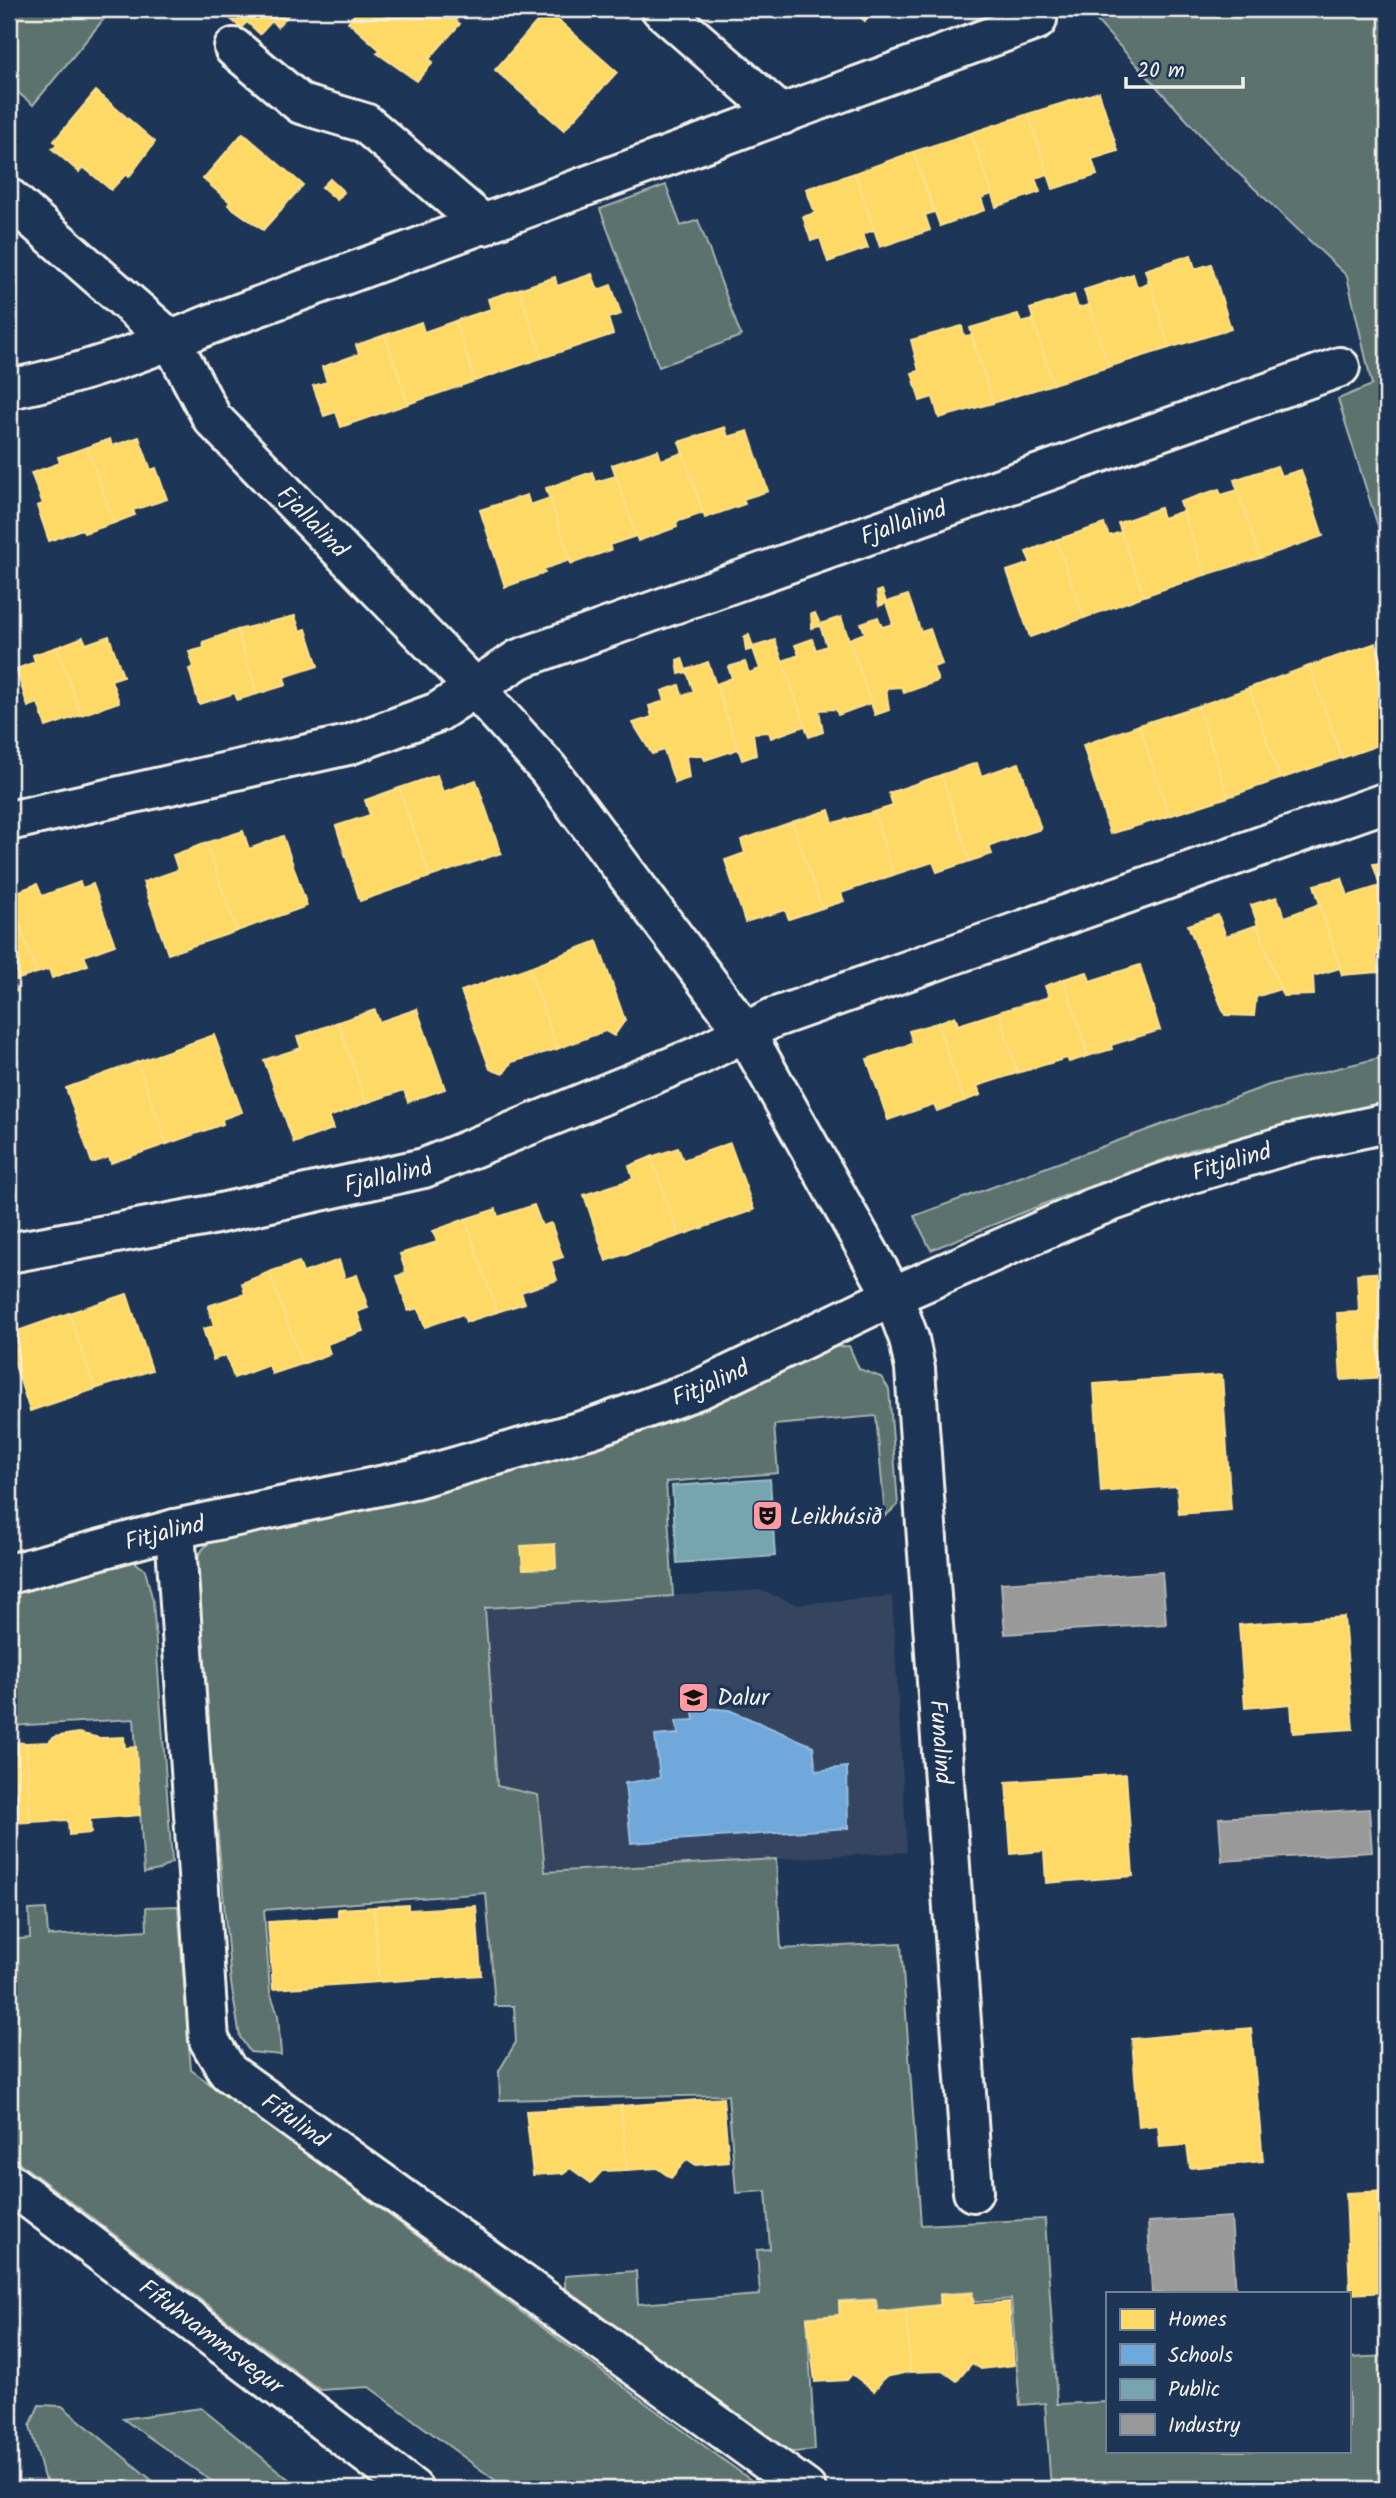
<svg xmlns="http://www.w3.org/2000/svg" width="1396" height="2498" viewBox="0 0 1396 2498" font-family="Kalam,sans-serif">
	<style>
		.built { fill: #344460 }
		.green { fill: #5b726e; stroke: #a8b2ab; stroke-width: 2 }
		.homes { fill: #ffd966; stroke: #fce08d; stroke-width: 2 }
		.schools { fill: #6fa8dc; stroke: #97bee0; stroke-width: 2 }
		.public { fill: #76a5af; stroke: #9cbcc0; stroke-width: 2 }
		.industry { fill: #999; stroke: #b4b3b1; stroke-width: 2 }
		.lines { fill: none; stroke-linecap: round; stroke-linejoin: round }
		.street-casing { stroke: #f4f1e8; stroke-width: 44 }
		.secondary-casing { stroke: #f4f1e8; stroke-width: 44 }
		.street { stroke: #1d3557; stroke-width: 38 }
		.secondary { stroke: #1d3557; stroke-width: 38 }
		.labels { text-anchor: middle; stroke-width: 7; stroke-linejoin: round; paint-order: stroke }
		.street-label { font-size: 24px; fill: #f4f1e8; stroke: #1d3557 }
		.poi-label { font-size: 24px; fill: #f4f1e8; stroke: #1d3557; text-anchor: start }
	</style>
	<rect width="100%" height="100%" fill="#1d3557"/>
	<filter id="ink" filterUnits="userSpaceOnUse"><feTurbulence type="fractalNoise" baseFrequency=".0143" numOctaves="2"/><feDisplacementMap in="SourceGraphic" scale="14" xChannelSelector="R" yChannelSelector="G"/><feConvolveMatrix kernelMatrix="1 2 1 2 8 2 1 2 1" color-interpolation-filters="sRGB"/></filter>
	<g filter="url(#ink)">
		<polygon class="built" points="759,1590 797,1604 892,1596 907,1852 545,1872 538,1795 497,1786 485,1608"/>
		<g class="green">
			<polygon points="9,9 112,9 33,105 9,85"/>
			<polygon points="1092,9 1387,9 1387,555 1338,399 1372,385 1347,276 1215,151 1095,19"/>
			<polygon points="666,185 681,226 698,220 741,336 659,367 600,209"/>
			<polygon points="1387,1056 1387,1102 1193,1149 1066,1195 931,1250 914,1216 1269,1085"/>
			<path d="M849,1346L859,1369L881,1377L889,1389L898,1505L885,1516L876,1416L774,1425L778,1473L666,1482L673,1596L485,1608L497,1786L538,1795L545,1872L776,1859L781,1949L901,1943L921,2225L1045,2219L1057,2404L1107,2402V2451H1349V2358L1387,2356V2489H1290V2485L1212,2489H1051L1045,2403L1020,2405L1011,2299L974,2302L973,2292L940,2294V2305L878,2311L876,2299L839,2301V2315L807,2317L815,2450L783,2453L565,2288V2276L636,2271L638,2304L760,2295L757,2250L770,2249L766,2191L736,2193L728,2095L500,2100L499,2071L516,2042L514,2006H495L486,1893L264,1910L270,1992L278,2015L281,2055L250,2052L240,2037L231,1983L196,1586L199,1554L213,1537C348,1508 483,1481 616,1440C691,1417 764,1381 835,1347Z"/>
			<polygon points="131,1559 145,1570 153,1601 172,1862 159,1870 144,1873 134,1719 9,1726 9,1589"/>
			<polygon points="178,1906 191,2070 763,2489 507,2489 369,2387 320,2390 9,2155 9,1940 30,1938 29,1910 46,1909 48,1936 147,1930 146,1907"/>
			<polygon points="39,2405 62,2406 159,2486 156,2489 59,2489 44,2478 30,2426"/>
			<polygon points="201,2408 301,2489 223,2489 123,2419"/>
		</g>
		<g class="homes">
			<polygon points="219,9 294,9 277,27 272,21 260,34 247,22 241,28"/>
			<polygon points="359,9 455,9 458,11 456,21 460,24 429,59 433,62 417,81 377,53 380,50 348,22"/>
			<polygon points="851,9 876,9 865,21"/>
			<polygon points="547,10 617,72 564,130 495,70"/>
			<polygon points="96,91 155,142 129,177 126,174 111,190 83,167 79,172 52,149 57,144 54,141"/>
			<polygon points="1099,92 1118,151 1092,159 1097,175 1053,189 1028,114"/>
			<polygon points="1028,114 1048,174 1035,178 1040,192 996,207 971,133"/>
			<polygon points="243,133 303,185 263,230 228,205 230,202 203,179"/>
			<polygon points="971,133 992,194 981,198 985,210 940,226 913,152"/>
			<polygon points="913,152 934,212 925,215 930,230 880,247 855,173"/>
			<polygon points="855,173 874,230 863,234 868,248 828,262 820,238 811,241 803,217 815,213 806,189"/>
			<polygon points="330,179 344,192 337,200 322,187"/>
			<polygon points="1191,255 1195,269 1211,264 1231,329 1169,348 1145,270"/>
			<polygon points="592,274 598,290 611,285 621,314 608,318 613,334 542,358 519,289 555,277 557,286"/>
			<polygon points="1133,274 1137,287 1150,283 1169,348 1108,367 1084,290"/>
			<polygon points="519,289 542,358 475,381 455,321 491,309 488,299"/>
			<polygon points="1074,295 1078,308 1089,305 1108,367 1053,384 1030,309"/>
			<polygon points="1018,314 1021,323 1033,320 1053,384 993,403 970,328"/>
			<polygon points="455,321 475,381 408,404 385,335 421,322 424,332"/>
			<polygon points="962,326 964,336 971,335 993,403 939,418 933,397 920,401 912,373 919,371 911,340"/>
			<polygon points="385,335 408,404 341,427 336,412 324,416 313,386 327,382 322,367 359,354 356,345"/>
			<polygon points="725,427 728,437 748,431 768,491 743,499 745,504 705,518 679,442"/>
			<polygon points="139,437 151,470 156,468 167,499 133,510 135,515 114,523 87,447 110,439 112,446"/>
			<polygon points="87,447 114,523 84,533 82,529 49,541 37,506 43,504 31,473 60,463 58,457"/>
			<polygon points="658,450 661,460 683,453 703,513 676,522 677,527 638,541 612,465"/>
			<polygon points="1277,466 1281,476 1301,470 1323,536 1260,558 1234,480"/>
			<polygon points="592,472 595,482 616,476 636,536 609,545 611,550 571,564 546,488"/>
			<polygon points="1219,489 1221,495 1238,490 1260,558 1205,575 1180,502"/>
			<polygon points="527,495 530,505 550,498 570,560 543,569 545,573 505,587 480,510"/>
			<polygon points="1160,508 1163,518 1183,511 1205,575 1144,596 1118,523"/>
			<polygon points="1104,524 1109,536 1121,532 1144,596 1084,618 1056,540"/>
			<polygon points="1056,540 1084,618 1030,637 1007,571 1031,563 1026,552"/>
			<polygon points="882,590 886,602 908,595 921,632 930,629 942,664 933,667 938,681 904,693 902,687 886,688 889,710 875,715 849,639 865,633 861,623 878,617 882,627 893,624 886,603 879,606 877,592"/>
			<polygon points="815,613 820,624 841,617 871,703 838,715 836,709 819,710 823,732 809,737 782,661 799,655 795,645 812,639 816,650 827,646 820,626 812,628 811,614"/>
			<polygon points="295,616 300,631 306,629 318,666 284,677 286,685 257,694 237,630"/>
			<polygon points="237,630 257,694 237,700 235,693 199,704 189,669 194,667 189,652 204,648 203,642"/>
			<polygon points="749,635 753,647 775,640 805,726 771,738 769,732 753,733 756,755 742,760 716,684 732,678 728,667 745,662 749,673 760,669 753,649 746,651 744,637"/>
			<polygon points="109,636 123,676 111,680 119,702 81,715 57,647 83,637 86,644"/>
			<polygon points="1376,643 1387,675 1387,742 1342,758 1309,666"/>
			<polygon points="57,647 81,715 46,727 38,703 28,707 16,669 35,662 33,655"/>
			<polygon points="682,658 686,670 708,662 738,749 705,760 702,755 686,756 689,778 675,783 664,750 652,754 633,723 652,717 649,706 665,701 662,691 679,685 682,695 694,692 687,672 679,674 677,660"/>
			<polygon points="1309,666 1342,758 1280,779 1249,688"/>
			<polygon points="1249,688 1280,779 1228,797 1198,706"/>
			<polygon points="1198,706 1228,797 1169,816 1139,725"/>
			<polygon points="1139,725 1169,816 1110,834 1083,745"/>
			<polygon points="977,763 981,776 1019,763 1041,829 989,846 992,854 970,861 941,775"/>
			<polygon points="437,775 443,792 476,780 501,853 430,877 399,788"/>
			<polygon points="941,775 970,861 937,872 933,862 893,875 874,812 893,806 889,793"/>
			<polygon points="399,788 430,877 360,901 336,826 370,815 365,800"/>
			<polygon points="829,810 833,823 874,812 893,875 841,893 844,901 822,908 792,822"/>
			<polygon points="792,822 822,908 789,919 785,910 745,922 725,860 745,853 741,840"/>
			<polygon points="243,831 249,849 283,836 307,906 237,931 206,843"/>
			<polygon points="206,843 237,931 168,954 143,882 178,870 173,855"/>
			<polygon points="1387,862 1387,906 1373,864"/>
			<polygon points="1342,878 1348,896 1380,886 1387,906 1387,952 1376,955 1379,972 1342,975 1314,885"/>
			<polygon points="80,882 82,888 93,884 115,945 84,956 88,965 52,978 49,969 37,973 9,895 37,884 42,896"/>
			<polygon points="1277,897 1285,917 1319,904 1340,968 1313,976 1314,995 1283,996 1280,989 1251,905"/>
			<polygon points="9,898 37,973 13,981 17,991 9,993"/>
			<polygon points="1218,915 1226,936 1257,925 1280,989 1256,997 1254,1016 1225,1015 1188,925"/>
			<polygon points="597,941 625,1020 614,1036 605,1031 557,1049 529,967"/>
			<polygon points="1140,965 1160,1030 1111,1045 1112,1049 1088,1056 1064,979 1087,972 1090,981"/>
			<polygon points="529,967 557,1049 512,1062 503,1074 490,1069 461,991"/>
			<polygon points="1064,979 1088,1056 1069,1062 1067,1058 1017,1073 999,1012 1049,997 1045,986"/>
			<polygon points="417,1009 445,1089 408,1102 404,1090 366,1103 338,1022 375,1010 379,1022"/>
			<polygon points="999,1012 1017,1073 977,1086 981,1095 964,1101 937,1023 955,1016 958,1025"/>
			<polygon points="338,1022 366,1103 329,1117 333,1129 294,1143 264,1060 301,1048 297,1037"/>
			<polygon points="937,1023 964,1101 937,1111 934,1104 888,1120 867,1059 913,1043 909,1031"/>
			<polygon points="214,1035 242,1112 222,1119 223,1124 167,1144 137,1062"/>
			<polygon points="137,1062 167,1144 111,1163 109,1157 92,1163 66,1088"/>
			<polygon points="730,1143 754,1210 679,1236 651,1157 678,1148 683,1160"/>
			<polygon points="651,1157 679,1236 606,1261 584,1195 633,1179 629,1166"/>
			<polygon points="534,1205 542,1226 551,1223 563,1257 551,1261 557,1280 521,1292 525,1303 497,1312 465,1219 496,1209 498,1217"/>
			<polygon points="465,1219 497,1312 466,1322 463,1314 425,1327 418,1308 408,1311 397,1276 406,1273 400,1254 437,1242 433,1231"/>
			<polygon points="339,1260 345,1279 357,1275 368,1308 357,1312 363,1331 327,1344 330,1354 302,1364 269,1272 299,1262 303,1273"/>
			<polygon points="269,1272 302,1364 272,1374 269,1365 234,1378 226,1355 213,1360 203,1329 214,1326 208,1306 245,1294 242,1283"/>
			<polygon points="1387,1272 1387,1377 1341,1380 1337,1313 1359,1312 1357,1274"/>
			<polygon points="127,1294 152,1370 95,1389 69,1313"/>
			<polygon points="69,1313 95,1389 30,1411 9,1347 9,1334"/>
			<polygon points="1222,1375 1231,1510 1179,1514 1177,1486 1101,1492 1094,1384"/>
			<polygon points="555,1544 556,1568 523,1569 521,1546"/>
			<polygon points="1344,1617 1353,1729 1293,1733 1291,1704 1245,1708 1239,1625"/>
			<polygon points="78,1733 100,1738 124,1737 125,1748 136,1747 140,1815 90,1819 91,1833 69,1835 68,1820 30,1822 26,1743 49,1742 54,1737"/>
			<polygon points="9,1742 26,1743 30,1822 9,1823"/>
			<polygon points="1126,1774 1133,1876 1046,1883 1044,1851 1011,1854 1006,1782"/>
			<polygon points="408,1905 408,1910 476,1906 481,1975 379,1982 374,1907"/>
			<polygon points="374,1907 379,1982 273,1989 268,1922 338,1918 338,1909"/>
			<polygon points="1251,2028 1263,2161 1190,2168 1187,2145 1160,2147 1158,2125 1139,2127 1132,2039"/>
			<polygon points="723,2098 729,2162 696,2165 687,2159 671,2178 657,2168 627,2170 621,2106"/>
			<polygon points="621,2106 627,2170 602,2171 591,2183 570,2168 563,2173 533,2175 526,2111"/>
			<polygon points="1387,2191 1387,2292 1350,2294 1346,2193"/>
			<polygon points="972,2293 973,2305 1009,2302 1014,2365 981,2369 972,2363 957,2381 943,2371 910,2372 906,2309 941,2305 940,2295"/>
			<polygon points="875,2300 877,2312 906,2309 910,2372 885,2377 874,2391 852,2374 847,2380 815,2382 807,2318 840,2315 839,2302"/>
		</g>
		<polygon class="schools" points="692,1707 729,1710 813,1746 816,1771 847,1767 848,1828 631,1843 625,1783 660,1778 655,1736 678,1734 676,1721 694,1720"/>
		<polygon class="public" points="770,1479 775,1556 677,1563 672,1486"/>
		<g class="industry">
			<polygon points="1162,1572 1166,1624 1005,1634 1001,1583"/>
			<polygon points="1369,1809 1372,1852 1222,1861 1219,1818"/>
			<polygon points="1231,2217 1236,2293 1152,2293 1148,2222"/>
		</g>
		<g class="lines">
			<defs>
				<g id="street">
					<polyline points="661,9 782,115"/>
					<polyline points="234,48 301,104 365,123 484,225"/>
					<path id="s1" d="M9,198L171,340L212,418L475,688L548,769L745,1032L893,1296L909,1339L915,1369L973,2192"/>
					<path d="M9,389C81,375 143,352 211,324L1037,20"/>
					<path id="s2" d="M9,821L348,745L438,712L519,659L1340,367"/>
					<path id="s3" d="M9,1253L207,1216L424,1168L698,1056L773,1018L1387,802"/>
					<path id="s4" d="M175,1529L209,2040L228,2072L806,2489"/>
					<path id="s5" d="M9,1574L175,1529L413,1479L592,1428L702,1388L893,1296L1093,1208L1189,1174L1290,1144L1387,1123"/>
				</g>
				<g id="secondary">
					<path id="s6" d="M9,2183L413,2489"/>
				</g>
			</defs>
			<use href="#street" class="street-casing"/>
			<use href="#secondary" class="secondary-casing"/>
			<use href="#street" class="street"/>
			<use href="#secondary" class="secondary"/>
		</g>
	</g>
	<defs>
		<symbol id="theatre-square" viewBox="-11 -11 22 22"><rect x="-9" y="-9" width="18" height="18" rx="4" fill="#ff9aa2" stroke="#1d3557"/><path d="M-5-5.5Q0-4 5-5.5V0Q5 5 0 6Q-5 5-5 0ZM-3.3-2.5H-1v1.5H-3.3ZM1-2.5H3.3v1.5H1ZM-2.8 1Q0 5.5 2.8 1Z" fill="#111"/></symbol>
		<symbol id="school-square" viewBox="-11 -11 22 22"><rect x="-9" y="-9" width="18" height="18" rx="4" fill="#ff9aa2" stroke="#1d3557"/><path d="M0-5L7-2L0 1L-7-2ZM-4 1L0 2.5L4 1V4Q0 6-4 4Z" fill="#111"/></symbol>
	</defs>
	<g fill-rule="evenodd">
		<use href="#theatre-square" x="750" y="1498" width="35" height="35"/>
		<use href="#school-square" x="676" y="1680" width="35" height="35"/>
	</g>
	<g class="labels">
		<g class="street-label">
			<text dy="8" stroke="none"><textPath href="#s1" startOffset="448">Fjallalind</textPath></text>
			<text dy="8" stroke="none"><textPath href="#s2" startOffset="948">Fjallalind</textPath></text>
			<text dy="8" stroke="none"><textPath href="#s5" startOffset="1295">Fitjalind</textPath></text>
			<text dy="8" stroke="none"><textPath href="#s3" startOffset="387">Fjallalind</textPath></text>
			<text dy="8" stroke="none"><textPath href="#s5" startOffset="728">Fitjalind</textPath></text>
			<text dy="8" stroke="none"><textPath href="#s5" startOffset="161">Fitjalind</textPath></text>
			<text dy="8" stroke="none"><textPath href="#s1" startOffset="1871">Funalind</textPath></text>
			<text dy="8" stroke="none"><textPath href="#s4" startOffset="632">Fífulind</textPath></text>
			<text dy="8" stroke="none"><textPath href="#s6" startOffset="254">Fífuhvammsvegur</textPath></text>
		</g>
		<g class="poi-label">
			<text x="790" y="1524">Leikhúsið</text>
			<text x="717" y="1705">Dalur</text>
		</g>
	</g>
	<rect width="1396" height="2498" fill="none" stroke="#1d3557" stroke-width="35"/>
	<rect x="18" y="18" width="1361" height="2463" fill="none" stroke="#f4f1e8" stroke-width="2.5" filter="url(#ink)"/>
	<rect x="1106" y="2292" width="245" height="161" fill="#1d3557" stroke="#738091" stroke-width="2"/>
	<rect x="1120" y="2309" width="35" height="21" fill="#ffd966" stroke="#738091" stroke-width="2"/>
	<text x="1168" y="2326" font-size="21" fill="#f4f1e8">Homes</text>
	<rect x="1120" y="2344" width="35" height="21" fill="#6fa8dc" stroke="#738091" stroke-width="2"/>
	<text x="1168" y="2362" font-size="21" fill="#f4f1e8">Schools</text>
	<rect x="1120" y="2379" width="35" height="21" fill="#76a5af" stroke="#738091" stroke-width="2"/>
	<text x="1168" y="2396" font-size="21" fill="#f4f1e8">Public</text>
	<rect x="1120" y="2414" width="35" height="21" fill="#999999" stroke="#738091" stroke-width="2"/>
	<text x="1168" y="2432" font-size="21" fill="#f4f1e8">Industry</text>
	<path d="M1126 77v10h117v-10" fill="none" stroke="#f4f1e8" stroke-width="3.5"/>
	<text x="1137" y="77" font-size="21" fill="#f4f1e8" stroke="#1d3557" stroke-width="5" paint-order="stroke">20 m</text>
</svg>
